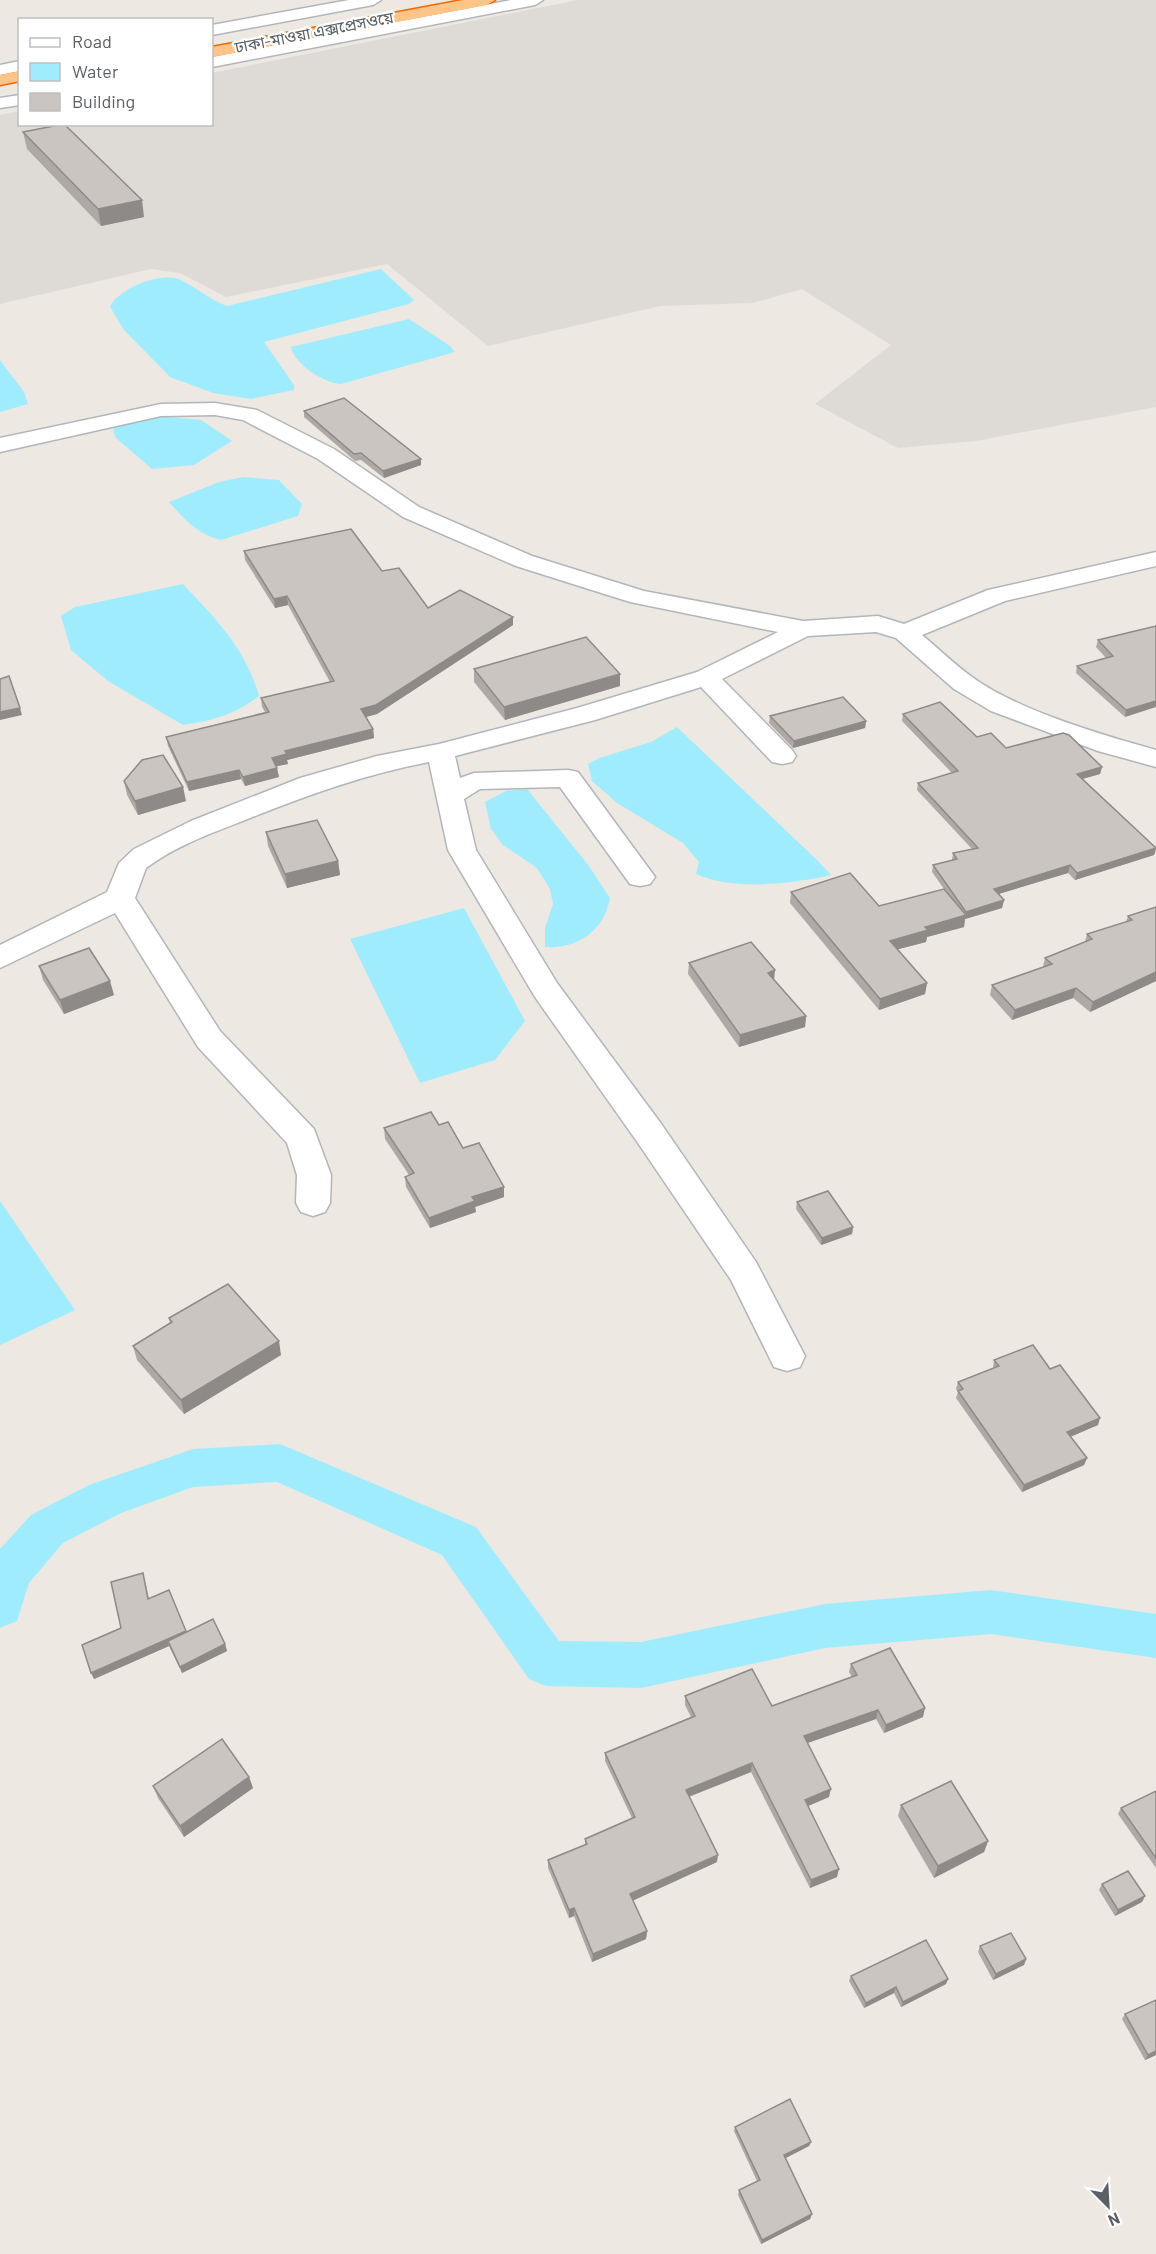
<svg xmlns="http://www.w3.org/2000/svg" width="1156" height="2254" viewBox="0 0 1156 2254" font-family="Barlow,'Noto Sans Bengali',sans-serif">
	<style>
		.industrial { fill: #dedad6 }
		.water { fill: #a0ecff }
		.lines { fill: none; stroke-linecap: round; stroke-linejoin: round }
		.canal { fill: #a0ecff; fill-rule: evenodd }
		.minor-casing { stroke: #b2b6ba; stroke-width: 3 }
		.highway-casing { stroke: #ef6b00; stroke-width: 3 }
		.minor { fill: #fff; fill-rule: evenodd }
		.highway { fill: #ffc487; fill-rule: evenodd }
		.wall { fill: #aea9a6 }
		.shaded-wall { fill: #8d8a87 }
		.building { fill: #cac5c1; stroke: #8d8a87; stroke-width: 1.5 }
		.labels { text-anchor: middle; stroke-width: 4.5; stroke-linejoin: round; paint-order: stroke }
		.far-street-label { font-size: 16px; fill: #5a6063; stroke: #fff }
	</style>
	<rect width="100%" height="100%" fill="#ede8e1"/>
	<polygon class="industrial" points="578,0 1156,0 1156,407 976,441 898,448 815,404 891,345 802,289 753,303 660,306 488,346 387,264 226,297 180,273 151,269 0,304 0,115 19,111 20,124 212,124 212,73"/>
	<g class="water">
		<path d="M381,269L414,300L409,304L264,342L294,385V390L251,399L213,393L170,377L124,330L110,307C119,288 161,271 181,280C197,288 210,300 227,306Z"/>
		<path d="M409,319L450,346L455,352L341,384C325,384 294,364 291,347Z"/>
		<polygon points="0,360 24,392 28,404 0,412"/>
		<polygon points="159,416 201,420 232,441 194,465 152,469 115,437 113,428 130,420"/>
		<path d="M243,477L279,480L302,504L298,516L221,540C198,535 184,519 169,502L219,482Z"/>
		<path d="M183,584C215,618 246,649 259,696C234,715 214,720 183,725L108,681L71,650L61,616L75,607Z"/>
		<path d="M677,727L817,860L831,875C792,884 733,891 696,874L699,862L683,843L617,803L592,781L588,764L599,758L651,742Z"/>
		<path d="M527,789L589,866L610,898C604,931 578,949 545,947V928L553,904L550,889L537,868L503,845L491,829L485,802L506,791Z"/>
		<polygon points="464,908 525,1021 495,1060 420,1083 350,939"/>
		<polygon points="0,1201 75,1310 0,1345"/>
	</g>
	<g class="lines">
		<polygon class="canal" points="280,1444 476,1527 559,1641 641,1642 825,1604 991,1590 1156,1614 1156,1658 991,1634 825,1648 641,1688 546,1686 529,1679 442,1555 277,1482 193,1487 121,1513 63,1543 29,1583 17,1621 0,1628 0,1549 31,1515 89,1485 193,1449"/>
		<defs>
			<g id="minor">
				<polygon points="349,0 381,0 373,5 212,35 212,25"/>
				<polygon points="511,0 543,0 535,5 212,67 212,57"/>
				<polygon points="20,61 20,71 0,75 0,65"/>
				<polygon points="20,95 20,105 0,108 0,98"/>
				<path d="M215,403L257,410L334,449L419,507L532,556L644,591L803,621L878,616L904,624L988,590L1156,552V566L1005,601L922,635C939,649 954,664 972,677C1017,710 1102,735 1156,750V767L1098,751L991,711L954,689L896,638L876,632L808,636L722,679L792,750L796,756L792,762L782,764L772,762L701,687L595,720L455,756L460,778L474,773L568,770L578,772L655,877L650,884L640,886L630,884L560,787L480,789L464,799L476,850L557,983L662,1125L756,1262L805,1356L800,1367L787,1371L774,1367L731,1280L638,1143L535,997L448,850L429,762C365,774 305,796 245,820C212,833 175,846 146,868L135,898L220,1031L314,1129L331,1175L330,1203L325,1212L313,1216L301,1212L296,1203L297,1175L287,1143L198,1047L115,913L0,968V945L107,892L119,863L134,849L191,821L300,778L377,756L439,744L577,708L697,672L778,632L630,602L516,566L403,517L318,459L243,420L215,415L161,416L0,452V438L161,404Z"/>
			</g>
			<g id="highway">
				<polygon points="463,0 495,0 487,5 212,57 212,47"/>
				<polygon points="20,71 20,81 0,85 0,75"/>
			</g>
		</defs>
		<use href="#minor" class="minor-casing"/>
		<use href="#highway" class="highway-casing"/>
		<use href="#minor" class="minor"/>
		<use href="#highway" class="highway"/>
	</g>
	<g class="wall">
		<polygon points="23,132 144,217 101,226 27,149"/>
		<polygon points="304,411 421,465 384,478 361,460 355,461 304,417"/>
		<polygon points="244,551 382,571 428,608 513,617 513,625 377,714 366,717 373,729 374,738 287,760 288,764 276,766 279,777 245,786 241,779 189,791 168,746 166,737 265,712 262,707 261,698 330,682 288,605 275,608 245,560"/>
		<polygon points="1156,626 1125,717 1076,673 1077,666 1106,658 1096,647 1098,640"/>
		<polygon points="474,669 620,686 505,720 474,682"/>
		<polygon points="903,714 977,737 1006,748 1102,767 1100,774 1082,779 1156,848 1156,850 1154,855 1075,880 1068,873 998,894 1004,900 1002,908 965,919 964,927 927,937 926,942 898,949 927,983 925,994 879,1010 790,903 791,892 879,906 944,889 932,872 933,865 952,860 953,853 972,849 917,790 918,783 952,773 902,721"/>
		<polygon points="770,716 866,721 865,728 793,748 769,723"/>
		<polygon points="124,781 186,801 138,815 127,795"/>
		<polygon points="266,832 338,861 340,875 287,888 268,846"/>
		<polygon points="1156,907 1156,981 1090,1012 1073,998 1012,1020 990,995 992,985 1043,967 1045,958 1085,942 1087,934 1126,922 1128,916"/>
		<polygon points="689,963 806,1016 805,1027 739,1047 688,974"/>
		<polygon points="39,966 114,995 64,1014 43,980"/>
		<polygon points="439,1125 504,1187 504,1197 475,1207 476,1212 430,1228 406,1187 405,1177 409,1175 385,1139 384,1128"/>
		<polygon points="797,1202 853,1227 852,1234 821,1245 796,1209"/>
		<polygon points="169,1318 281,1355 184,1414 137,1360 133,1346 170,1324"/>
		<polygon points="994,1360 1050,1369 1098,1425 1070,1437 1087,1458 1084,1465 1022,1492 956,1398 958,1392 956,1389 958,1382 994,1368 993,1367"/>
		<polygon points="143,1573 149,1599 187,1632 225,1644 227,1651 182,1673 169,1646 94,1679 121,1628"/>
		<polygon points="851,1664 923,1717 884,1733 876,1719 807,1743 829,1797 808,1806 837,1877 810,1888 751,1772 689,1797 717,1862 633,1900 647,1931 646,1939 592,1962 574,1916 569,1918 548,1868 548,1860 585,1845 585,1839 632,1818 605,1761 605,1753 691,1717 685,1705 685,1696 772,1706 852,1677 849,1672"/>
		<polygon points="249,1777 253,1788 184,1837 158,1798 153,1786"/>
		<polygon points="1156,1791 1156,1868 1118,1814 1121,1808"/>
		<polygon points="901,1805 988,1841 984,1852 934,1878 898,1816"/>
		<polygon points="1102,1884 1145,1896 1142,1902 1115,1916 1099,1890"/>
		<polygon points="980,1946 1026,1959 1024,1965 993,1980 978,1952"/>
		<polygon points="851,1976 948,1979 946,1984 901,2007 894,1993 864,2008 849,1981"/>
		<polygon points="1156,2000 1156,2055 1145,2060 1122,2019 1125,2014"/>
		<polygon points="735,2127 811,2142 809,2146 785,2158 812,2214 810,2219 761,2244 738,2195 739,2190 757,2181 734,2131"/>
	</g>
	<g class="shaded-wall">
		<polygon points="142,200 144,217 101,226 98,209"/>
		<polygon points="421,459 421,465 384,478 383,471"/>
		<polygon points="287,596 288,605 275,608 274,599"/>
		<polygon points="513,617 513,625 377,714 362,718 361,709"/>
		<polygon points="620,674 620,686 505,720 504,707"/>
		<polygon points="1156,701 1156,707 1125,717 1126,710"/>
		<polygon points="20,708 22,715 0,720 0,712"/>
		<polygon points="866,721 865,728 793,748 794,741"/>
		<polygon points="373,729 374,738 287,760 288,764 273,767 272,758 285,751"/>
		<polygon points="1102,767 1100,774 1075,781 1077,774"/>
		<polygon points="277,768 279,777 245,786 243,777"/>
		<polygon points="239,770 241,779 189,791 187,782"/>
		<polygon points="183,787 186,801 138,815 135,801"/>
		<polygon points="1156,848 1154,855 1075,880 1077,873"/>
		<polygon points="338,861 340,875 287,888 285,874"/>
		<polygon points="1070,865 1068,873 992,896 994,889"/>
		<polygon points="1004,900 1002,908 965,919 964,927 927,937 926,942 888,952 890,941 925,927 966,915 966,912"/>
		<polygon points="775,970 774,981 768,973"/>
		<polygon points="1156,972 1156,981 1090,1012 1093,1002"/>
		<polygon points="110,981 114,995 64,1014 60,1000"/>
		<polygon points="927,983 925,994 879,1010 880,999"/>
		<polygon points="1076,988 1073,998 1012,1020 1015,1010"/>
		<polygon points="806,1016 805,1027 739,1047 740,1035"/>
		<polygon points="504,1187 504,1197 475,1207 476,1212 430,1228 429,1218 472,1197"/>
		<polygon points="853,1227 852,1234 821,1245 822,1238"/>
		<polygon points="279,1341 281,1355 184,1414 181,1400"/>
		<polygon points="1100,1418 1098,1425 1065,1439 1067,1432"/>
		<polygon points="1087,1458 1084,1465 1022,1492 1024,1485"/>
		<polygon points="186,1631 188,1637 168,1641 169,1646 94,1679 91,1673"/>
		<polygon points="225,1644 227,1651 182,1673 180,1667"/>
		<polygon points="925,1708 923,1717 884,1733 886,1725"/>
		<polygon points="878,1710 876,1719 802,1745 804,1736"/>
		<polygon points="752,1763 751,1772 685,1798 686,1790"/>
		<polygon points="249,1777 253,1788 184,1837 180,1826"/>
		<polygon points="831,1789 829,1797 803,1808 805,1800"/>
		<polygon points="988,1841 984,1852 934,1878 938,1866"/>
		<polygon points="718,1855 717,1862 630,1902 630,1894"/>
		<polygon points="839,1869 837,1877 810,1888 811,1880"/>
		<polygon points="1145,1896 1142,1902 1115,1916 1118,1910"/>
		<polygon points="574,1908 574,1916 569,1918 569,1910"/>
		<polygon points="647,1931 646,1939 592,1962 593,1954"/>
		<polygon points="1026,1959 1024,1965 993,1980 996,1974"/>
		<polygon points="948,1979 946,1984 901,2007 903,2002"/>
		<polygon points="896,1987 894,1993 864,2008 866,2003"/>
		<polygon points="1156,2051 1156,2055 1145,2060 1148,2055"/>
		<polygon points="811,2142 809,2146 782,2160 784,2155"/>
		<polygon points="812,2214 810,2219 761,2244 762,2240"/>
	</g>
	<g class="building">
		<polygon points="64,124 142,200 98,209 23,132"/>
		<polygon points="344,398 421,459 383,471 361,453 354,454 304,411"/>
		<polygon points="351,529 382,571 399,568 428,608 460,590 513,617 376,705 361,709 373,729 285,751 287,754 272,758 277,768 243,777 239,770 187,782 166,737 269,712 261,698 334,681 287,596 274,599 244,551"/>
		<polygon points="1156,626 1156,701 1126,710 1077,666 1113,656 1098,640"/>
		<polygon points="586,637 620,674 504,707 474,669"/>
		<polygon points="9,676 20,708 0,712 0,679"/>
		<polygon points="843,697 866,721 794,741 770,716"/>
		<polygon points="940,702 977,737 991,733 1006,748 1063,733 1069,735 1102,767 1077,774 1156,848 1077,873 1070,865 994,889 1004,900 966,912 933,865 957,859 953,853 978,848 918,783 958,771 903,714"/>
		<polygon points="163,755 183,787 135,801 124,781 142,760"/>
		<polygon points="317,820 338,861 285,874 266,832"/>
		<polygon points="850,873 879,906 944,889 966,915 925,927 928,930 890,941 927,983 880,999 791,892"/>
		<polygon points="1156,907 1156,972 1093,1002 1076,988 1015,1010 992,985 1052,964 1045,958 1092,939 1087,934 1132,920 1128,916"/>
		<polygon points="751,942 775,970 768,973 806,1016 740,1035 689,963"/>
		<polygon points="89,948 110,981 60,1000 39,966"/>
		<polygon points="431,1112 439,1125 448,1122 463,1148 479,1143 504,1187 472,1197 475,1201 429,1218 405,1177 414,1173 384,1128"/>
		<polygon points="828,1191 853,1227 822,1238 797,1202"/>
		<polygon points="228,1284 279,1341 181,1400 133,1346 172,1322 169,1318"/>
		<polygon points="1033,1345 1050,1369 1060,1365 1100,1418 1067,1432 1087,1458 1024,1485 958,1391 963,1389 958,1382 999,1366 994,1360"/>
		<polygon points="143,1573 148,1599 169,1590 186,1631 91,1673 82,1645 121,1628 111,1582"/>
		<polygon points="213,1619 225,1644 180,1667 168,1641"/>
		<polygon points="890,1648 925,1708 886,1725 878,1710 804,1736 831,1789 805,1800 839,1869 811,1880 752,1763 686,1790 718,1855 630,1894 647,1931 593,1954 574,1908 569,1910 548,1860 587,1844 585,1839 635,1817 605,1753 695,1716 685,1696 752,1669 772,1706 857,1675 851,1664"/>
		<polygon points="222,1739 249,1777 180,1826 153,1786"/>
		<polygon points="951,1781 988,1841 938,1866 901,1805"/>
		<polygon points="1156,1791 1156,1858 1121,1808"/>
		<polygon points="1128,1871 1145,1896 1118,1910 1102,1884"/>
		<polygon points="1011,1933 1026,1959 996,1974 980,1946"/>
		<polygon points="926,1940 948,1979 903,2002 896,1987 866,2003 851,1976"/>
		<polygon points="1156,2000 1156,2051 1148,2055 1125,2014"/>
		<polygon points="790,2099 811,2142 784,2155 812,2214 762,2240 739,2190 760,2180 735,2127"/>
	</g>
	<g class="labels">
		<g class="far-street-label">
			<text transform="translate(314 32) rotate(-11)" y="6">ঢাকা-মাওয়া এক্সপ্রেসওয়ে</text>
		</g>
	</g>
	<rect x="18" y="18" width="195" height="108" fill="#ffffff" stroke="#bdbfc1" stroke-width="1.5"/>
	<rect x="30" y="38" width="30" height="9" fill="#ffffff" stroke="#bdbfc1" stroke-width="1.5"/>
	<text x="72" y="48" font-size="18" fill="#5a6063">Road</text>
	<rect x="30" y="63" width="30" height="18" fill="#a0ecff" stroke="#bdbfc1" stroke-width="1.5"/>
	<text x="72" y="78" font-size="18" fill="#5a6063">Water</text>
	<rect x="30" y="93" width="30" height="18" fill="#cac5c1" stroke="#bdbfc1" stroke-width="1.5"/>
	<text x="72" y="108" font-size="18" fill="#5a6063">Building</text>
	<g transform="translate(1108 2206) rotate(156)" stroke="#ffffff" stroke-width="4.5" paint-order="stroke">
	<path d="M0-4.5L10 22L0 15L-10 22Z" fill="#5a6063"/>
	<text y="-9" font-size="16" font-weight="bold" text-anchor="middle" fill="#5a6063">N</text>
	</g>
</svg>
